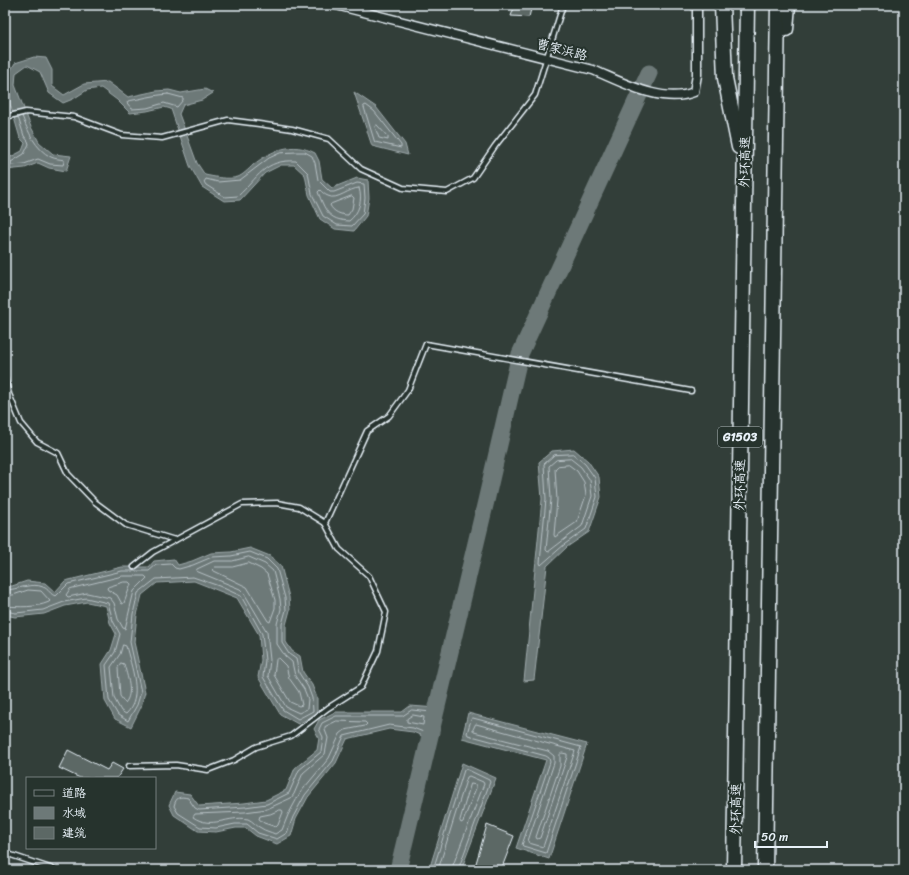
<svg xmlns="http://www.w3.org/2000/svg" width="909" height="875" viewBox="0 0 909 875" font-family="Sriracha,'LXGW WenKai TC',sans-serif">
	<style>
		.water { fill: #6d7978; stroke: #9ea9ab }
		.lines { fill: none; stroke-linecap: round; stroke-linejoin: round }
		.shore { stroke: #b7c1c5; stroke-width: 1 }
		.river { stroke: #6d7978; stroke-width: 17 }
		.building { fill: #5c6865; stroke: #e8f1f8 }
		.service-casing { stroke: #e8f1f8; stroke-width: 7 }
		.minor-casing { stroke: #e8f1f8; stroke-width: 11 }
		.motorway-casing { stroke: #e8f1f8; stroke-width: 17 }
		.service { stroke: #26332d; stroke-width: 4 }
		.minor { stroke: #26332d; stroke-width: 8 }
		.motorway { stroke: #26332d; stroke-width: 14 }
		.labels { text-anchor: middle; stroke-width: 4; stroke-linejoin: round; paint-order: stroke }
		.shield { fill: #26332d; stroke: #aeb8bb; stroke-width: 1 }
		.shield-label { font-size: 12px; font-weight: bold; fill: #e8f1f8 }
		.street-label { font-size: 13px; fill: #e8f1f8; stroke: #26332d }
	</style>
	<rect width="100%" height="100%" fill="#323e39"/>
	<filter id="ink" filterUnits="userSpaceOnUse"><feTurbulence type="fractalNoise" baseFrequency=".025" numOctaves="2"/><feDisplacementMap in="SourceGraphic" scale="8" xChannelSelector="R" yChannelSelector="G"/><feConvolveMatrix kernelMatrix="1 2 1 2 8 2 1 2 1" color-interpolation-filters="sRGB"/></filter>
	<g filter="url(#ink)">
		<g class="water">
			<path d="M34,57L46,58L52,70V86L64,95L84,84L108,82L128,97L156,91L169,90L181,93L205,89L213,93L202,100L183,105L179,114L197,163L205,175C215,177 228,180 238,177C243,175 249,169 253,165C272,150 292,141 315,153L319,161L322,179L332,188L357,178L368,180L369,198L366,216L354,231L335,229L320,219L309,195L305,175L294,165H281L265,173L240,200L224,201L202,187L190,166L171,109L164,107L147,111L130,113L117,100L101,88L87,90L73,99L63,103L49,93L40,72L27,65L16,73L15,85L31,127L39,142L53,154L71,156L66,171L49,168L38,163L25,168L5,170V160L22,151L25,143L20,138L5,87V80L15,63Z"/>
			<polygon points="354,92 376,107 405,144 408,155 372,146"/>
			<polygon points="574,449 588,461 599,477 601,497 589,532 567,547 547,566 534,680 524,681 542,499 539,462 552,451"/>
			<polygon points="250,548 270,556 281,566 289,597 290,610 286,625 286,642 292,651 300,656 303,672 312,685 317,698 317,714 298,724 280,714 258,677 261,660 259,635 237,598 194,581 157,583 142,595 137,615 134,642 145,692 141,707 131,727 115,719 105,701 102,664 111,650 116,634 110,623 106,606 87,602 65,606 44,614 15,617 5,615 5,586 12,586 27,581 45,583 55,592 65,581 122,567 149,567 154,561 174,559 178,565 192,561 211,553 231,552"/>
			<polygon points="410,706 437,708 429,739 413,732 389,729 347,739 336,763 308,797 296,819 291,836 277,844 256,836 246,828 236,828 216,832 198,831 174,815 169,805 175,792 190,794 199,806 244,803 266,800 286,790 295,768 317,750 319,738 314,729 319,720 335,712 402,712"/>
			<polygon points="468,713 587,744 549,859 516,848 546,760 462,738"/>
			<polygon points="462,763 496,778 461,870 429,870"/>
		</g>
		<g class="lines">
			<g class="shore">
				<path d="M168,94L183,98V100L177,107L164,103L147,108L132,109L127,103L128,101C141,99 154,95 168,94Z"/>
				<polygon points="364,106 366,105 374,111 401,145 401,148 375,142"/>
				<path d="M18,117L24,136L28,141L29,144L24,154L11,162V165L24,164L38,159L50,164L63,165L64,162V160C60,159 55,159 51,157C35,149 28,131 22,116"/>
				<polygon points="377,125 388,137 388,140 379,138 375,127"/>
				<path d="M297,152H305L312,156L315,163L318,180L330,192H334L357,183L364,184L365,198L363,214L352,226L337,225L323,216L312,194L308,173L296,161C264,159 258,178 238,196L225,197L206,185L204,182L206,179L218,182L240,180L269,158L280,153Z"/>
				<path d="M359,188C363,200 359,213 349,221C328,220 325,210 318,192L320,190C322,192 325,195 328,196C337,201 349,188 359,188Z"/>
				<path d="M352,196L354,198L352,209L348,215C341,215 333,212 330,205L331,204Z"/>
				<polygon points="573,454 585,464 595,478 597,497 586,529 565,544 541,565 540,563 546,499 544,464 554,455"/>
				<polygon points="571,459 581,467 590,480 592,496 582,526 548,552 546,550 551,499 549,466 556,460"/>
				<polygon points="569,465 577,471 584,482 586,495 577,522 555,537 554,535 557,500 555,469 558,466"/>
				<polygon points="249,557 265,564 273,571 280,599 281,609 277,624 277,644 285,656 292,662 295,676 304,689 308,699 307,709 299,713 286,707 268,676 270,660 267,632 244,593 240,589 196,571 197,569 214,561 232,561"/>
				<polygon points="249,563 261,569 267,574 275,600 275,608 270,622 268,621 247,587 212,570 215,567 232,567"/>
				<polygon points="123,576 145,576 147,578 134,591 125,629 123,628 118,619 114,603 110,598 87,593 68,597 66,595 70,589"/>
				<polygon points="124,582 129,582 131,584 124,603 122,604 117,595 108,590 107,588 108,587"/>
				<path d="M5,590C17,590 32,582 43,587C49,589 50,595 56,596L68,584L122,571H149L156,565L171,564L175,568L179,569L193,565L212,557L231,556L250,552L267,559L277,569L285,598L286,610L282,624V643L289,654L296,659L299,673L308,687L312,698L313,711L298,719L283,710L263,677L265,660L262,634L241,596L219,586L193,577L156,579L138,593L133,614L130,642L141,692L137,705L128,721L118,715L109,700L106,665L115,652L120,634L113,621L108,603L86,598L64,602L43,610L16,613L5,611"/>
				<path d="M5,595H13L28,590L41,591L50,601L49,602C35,608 20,607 5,606"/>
				<path d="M123,645L126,646C131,666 144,697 126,714L121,711L114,698L111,667L120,654Z"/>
				<polygon points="278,658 286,666 289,678 299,692 302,705 299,706 290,702 274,675 276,660"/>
				<path d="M121,663L124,664C127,676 134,693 125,703L120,696L118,668Z"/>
				<path d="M412,710L431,712L426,733L413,728L389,725L344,736L333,761L305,795L293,817L287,833L277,839L258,833L247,824H235L216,828L200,827L178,813L174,806C176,797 180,796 188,798L195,808L199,810L245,807L267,804L289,793L299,770L321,752L323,737L319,729L322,723L336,716H402Z"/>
				<polygon points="413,715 424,717 423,725 407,722 407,719"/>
				<polygon points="473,718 581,747 546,853 523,846 522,845 550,762 549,758 546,756 468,735 467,733 471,720"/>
				<path d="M337,721L365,722L367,724L365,726L345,730L340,734L329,758L300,793L288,815L282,830L275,834C271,832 265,831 261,828C256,826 253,821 248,819C228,815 212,830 193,817L195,814L245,812L267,809L291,798L294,794L303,773L325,754L328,738L325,730V727Z"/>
				<polygon points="476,724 575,751 543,847 529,843 528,841 554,763 554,756 548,751 474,732 473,730"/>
				<polygon points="562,753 567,754 567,757 540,838 537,839 536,837 560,766 560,755"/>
				<polygon points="471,784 476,785 476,788 463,822 461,823 460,821"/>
				<polygon points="280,810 282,810 283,812 278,825 276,827 264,823 259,819 260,816 270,814"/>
				<polyline points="433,870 464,770 466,769 489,780 490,782 458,870"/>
				<polyline points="438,870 467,777 469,776 483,782 484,784 453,865 453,870"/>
			</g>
			<polyline class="river" points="398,870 486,501 520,354 649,73"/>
		</g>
		<g class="building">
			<polygon points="515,5 532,5 529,17 511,16"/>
			<polygon points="68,750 107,770 112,763 123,769 117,778 80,778 59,768"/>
			<polygon points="487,825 514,836 501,870 474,870"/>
		</g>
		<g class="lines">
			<defs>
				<g id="service">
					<polyline points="5,117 26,112 74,117 122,135 162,138 228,120 259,124 292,129 329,139 361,169 403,188 447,192 473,178 495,146 535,95 563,5"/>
					<polyline points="5,379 9,394 21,423 37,442 58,453 68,474 95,502 126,525 175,540"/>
					<polyline points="134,567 153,552 242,504 277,503 299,507 325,523"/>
					<polyline points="129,766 176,765 208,770 234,760 256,747 291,736 328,708 361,687 378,651 386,612 369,576 339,549 325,523 367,431 389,416 408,390 426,344 691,391"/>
					<polyline points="5,853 56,870"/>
				</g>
				<path id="minor" d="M336,5L593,70C622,82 663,105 694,92L697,75V5"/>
				<g id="motorway">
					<polyline points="722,5 725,78 739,147"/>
					<polyline points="786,29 788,5"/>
					<polyline points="734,870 747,5"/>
					<polyline points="765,870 778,5"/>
				</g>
			</defs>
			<use href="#service" class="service-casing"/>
			<use href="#minor" class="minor-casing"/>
			<use href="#motorway" class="motorway-casing"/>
			<use href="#service" class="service"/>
			<use href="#minor" class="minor"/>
			<use href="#motorway" class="motorway"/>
		</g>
	</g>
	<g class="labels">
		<rect class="shield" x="718" y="427" width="44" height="20" rx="3"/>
		<g class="shield-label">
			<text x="740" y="441">G1503</text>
		</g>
		<g class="street-label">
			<text transform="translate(562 49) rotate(14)" y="5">曹家浜路</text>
			<text transform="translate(744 162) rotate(-89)" y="5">外环高速</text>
			<text transform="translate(739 485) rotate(-89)" y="5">外环高速</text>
			<text transform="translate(735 809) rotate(-89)" y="5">外环高速</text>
		</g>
	</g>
	<rect width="909" height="875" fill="none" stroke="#26332d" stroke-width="20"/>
	<rect x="10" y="10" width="889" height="855" fill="none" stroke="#e8f1f8" stroke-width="1.5" filter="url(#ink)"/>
	<rect x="26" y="777" width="130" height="72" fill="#26332d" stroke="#747f7e"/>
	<rect x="34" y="790" width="20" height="6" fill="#26332d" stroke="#747f7e"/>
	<text x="62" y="797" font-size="12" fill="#e8f1f8">道路</text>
	<rect x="34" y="807" width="20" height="12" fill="#6d7978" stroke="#747f7e"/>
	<text x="62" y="817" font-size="12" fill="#e8f1f8">水域</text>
	<rect x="34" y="827" width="20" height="12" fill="#5c6865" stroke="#747f7e"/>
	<text x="62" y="837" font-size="12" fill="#e8f1f8">建筑</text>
	<path d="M755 841v6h72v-6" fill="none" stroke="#e8f1f8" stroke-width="2"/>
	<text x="761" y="841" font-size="12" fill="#e8f1f8" stroke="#26332d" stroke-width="3" paint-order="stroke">50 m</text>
</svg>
